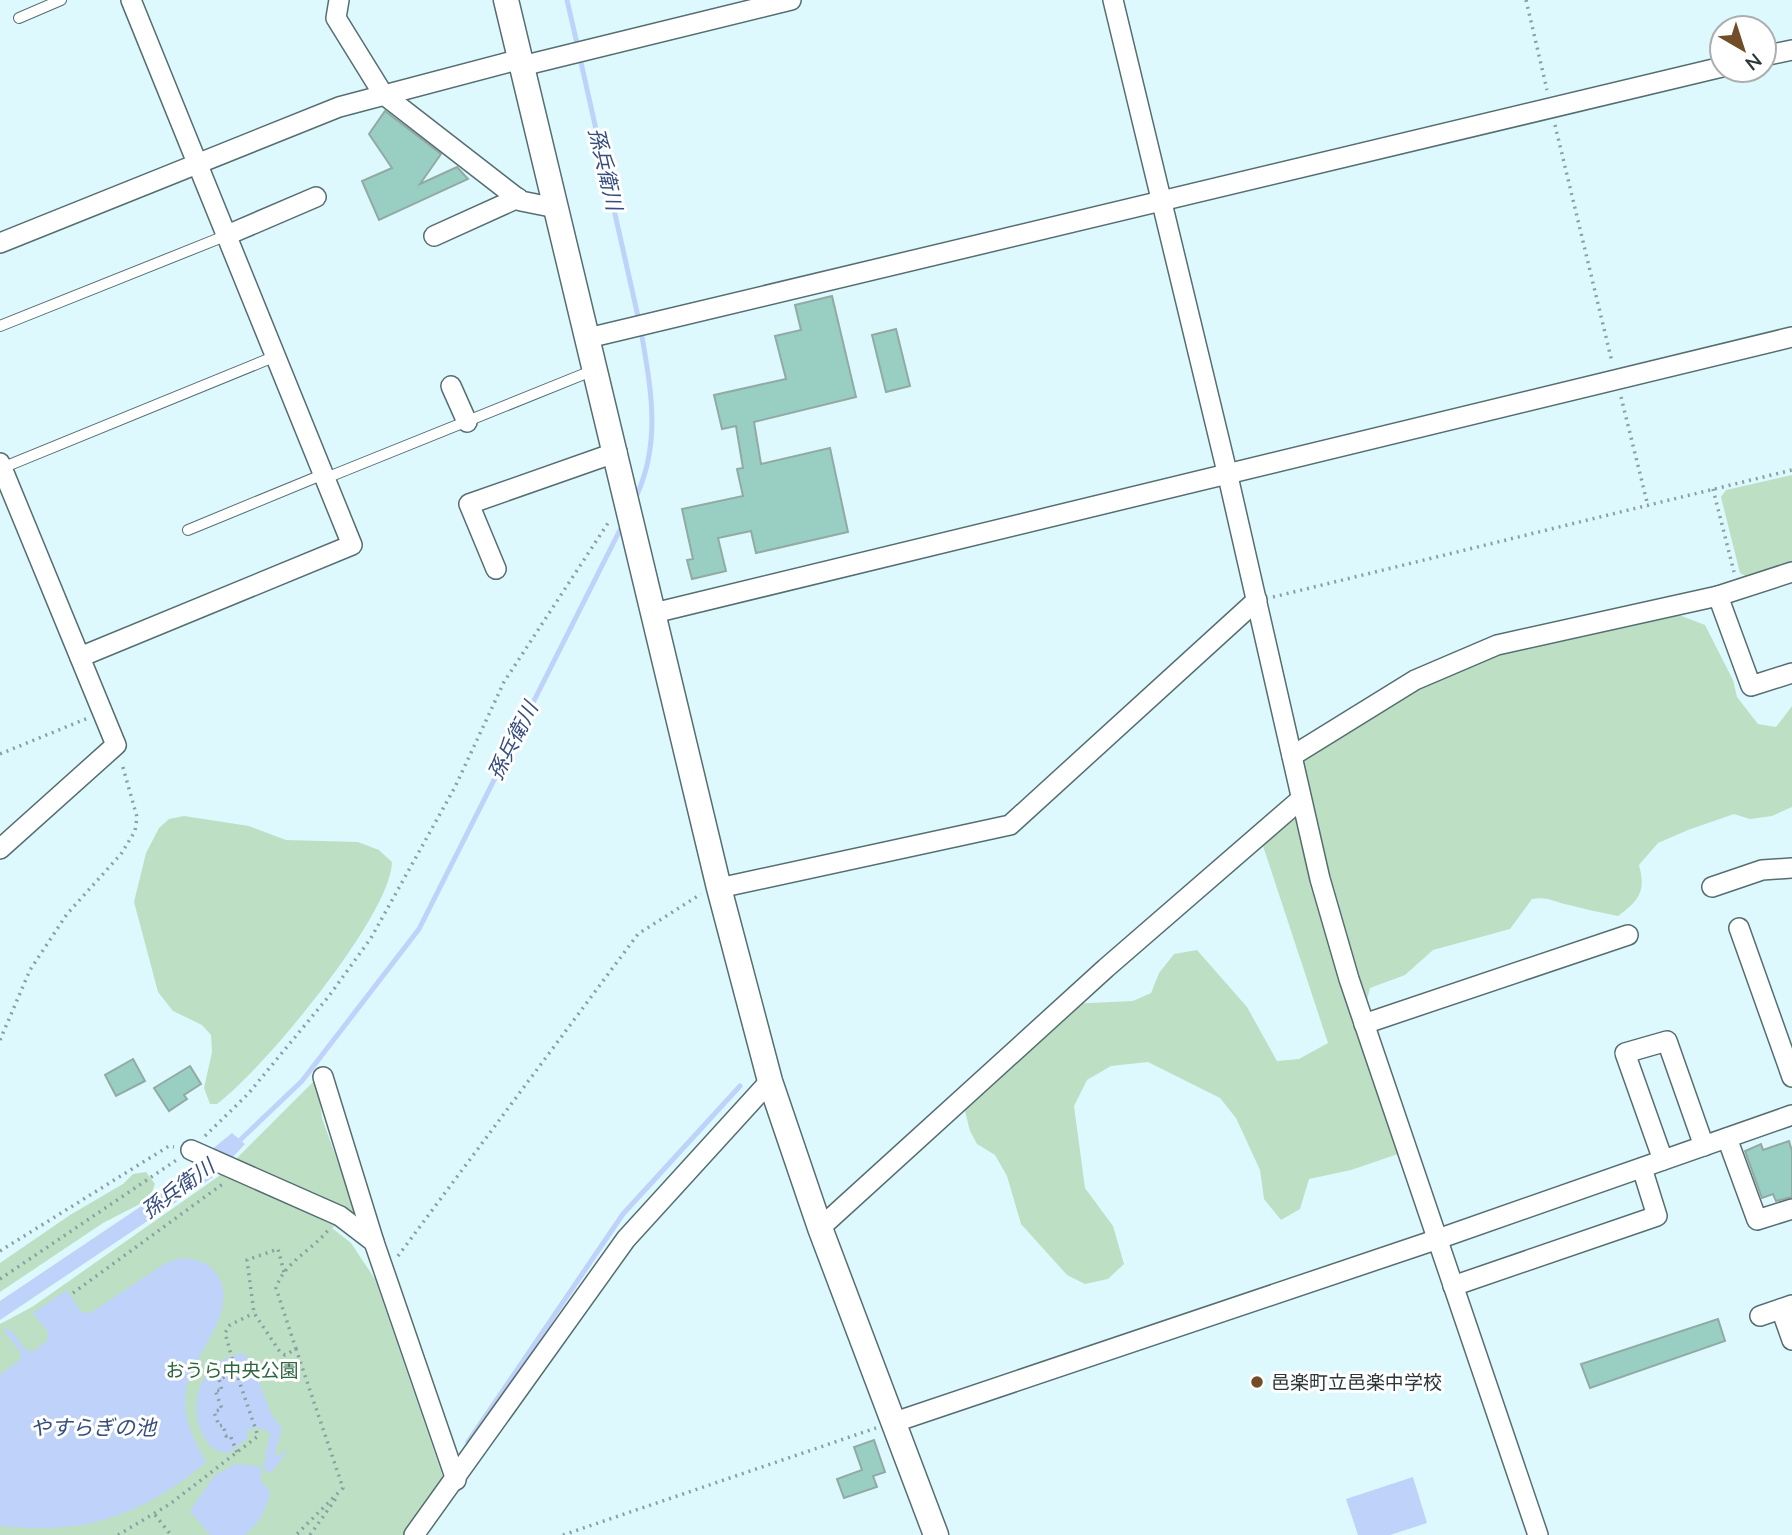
<svg xmlns="http://www.w3.org/2000/svg" width="1792" height="1535" viewBox="0 0 1792 1535" font-family="'Nunito Sans','Noto Sans JP',sans-serif">
	<style>
		.green { fill: #bde0c4 }
		.water { fill: #bfd2f9 }
		.lines { fill: none; stroke-linecap: round; stroke-linejoin: round }
		.stream { stroke: #bfd2f9; stroke-width: 5 }
		.building { fill: #99cfc3; stroke: #91aaa4; stroke-width: 2 }
		.service-casing { stroke: #566e71; stroke-width: 12 }
		.minor-casing { stroke: #566e71; stroke-width: 22 }
		.tertiary-casing { stroke: #566e71; stroke-width: 27 }
		.path { stroke: #8b9fa2; stroke-width: 3.5; stroke-dasharray: 2 5; stroke-linecap: butt }
		.service { stroke: #fff; stroke-width: 10 }
		.minor { stroke: #fff; stroke-width: 19 }
		.tertiary { stroke: #fff; stroke-width: 24 }
		.poi-dot { fill: #714e27; stroke: #fff; stroke-width: 2.5 }
		.labels { text-anchor: middle; stroke-width: 6; stroke-linejoin: round; paint-order: stroke }
		.park-label { font-size: 19px; fill: #2c653e; stroke: #fff }
		.poi-label { font-size: 19px; fill: #2d3739; stroke: #fff; text-anchor: start }
		.water-label { font-size: 21px; font-style: italic; fill: #364e7f; stroke: #fff }
	</style>
	<rect width="100%" height="100%" fill="#def9fd"/>
	<g class="green">
		<polygon points="1792,475 1792,566 1753,580 1740,573 1721,497 1726,490"/>
		<path d="M1674,613L1705,625L1733,680L1737,697L1758,724L1776,727L1792,706V807L1772,816L1750,819L1734,814L1688,830L1658,843L1639,865C1646,891 1640,900 1618,916C1602,913 1585,909 1569,905C1554,902 1548,896 1532,899L1510,929L1433,950L1405,975L1370,988L1360,1030L1404,1152L1351,1170L1309,1179L1300,1209L1281,1220L1264,1199L1260,1170L1236,1118L1220,1098L1148,1062L1111,1066L1087,1080L1074,1106L1085,1188L1113,1226L1124,1264L1108,1279L1085,1284L1067,1275L1021,1224L1007,1176L995,1155L977,1144L970,1131L962,1099L1066,1004L1133,1001L1151,993L1159,973L1174,954L1197,950L1247,1007L1277,1061L1299,1059L1328,1043L1261,840L1308,801L1299,763L1311,751L1420,689L1499,654Z"/>
		<path d="M184,816L249,826L286,840L358,842L379,850L392,862C391,916 262,1071 217,1104H210L204,1088L212,1052L211,1035L202,1025L173,1011L158,992L134,902L146,853L159,828L169,819Z"/>
		<polygon points="317,1078 322,1118 356,1213 332,1228 351,1243 375,1279 445,1483 406,1535 0,1535 0,1324 32,1307 219,1176"/>
		<polygon points="146,1172 155,1184 152,1192 138,1205 103,1223 0,1292 0,1263 70,1215 123,1184 133,1174"/>
	</g>
	<g class="water">
		<polygon points="232,1133 245,1144 216,1175 0,1320 0,1301 146,1203"/>
		<path d="M181,1258C196,1259 206,1261 215,1272C244,1309 191,1353 186,1391C182,1419 193,1438 206,1462C142,1516 85,1535 0,1526V1375L20,1360L21,1353L3,1329L11,1330L25,1349L32,1352L47,1341L48,1332L33,1313L67,1290L81,1312L90,1313L166,1263Z"/>
		<path d="M242,1353L250,1360L273,1418L282,1427L275,1453L278,1456L289,1449L271,1473L263,1469L270,1433C263,1427 254,1427 246,1431L248,1438L228,1453C189,1451 178,1366 242,1353Z"/>
		<path d="M235,1464L258,1466L261,1469V1481L270,1491C267,1510 259,1523 245,1535H210L190,1511L214,1476Z"/>
		<polygon points="1413,1477 1427,1523 1390,1535 1358,1535 1346,1499"/>
	</g>
	<g class="lines">
		<g class="stream">
			<polyline points="567,0 578,48"/>
			<polyline points="580,58 639,321"/>
			<path d="M635,499C662,443 651,389 641,331"/>
			<polyline points="237,1143 302,1081 419,929 623,524"/>
			<polyline points="468,1442 623,1214 740,1086"/>
		</g>
	</g>
	<g class="building">
		<polygon points="385,111 441,154 420,184 457,167 468,179 379,220 362,181 392,168 369,134"/>
		<polygon points="832,296 856,397 754,422 761,464 830,448 848,532 756,553 751,531 718,538 726,571 692,579 687,560 693,559 682,509 743,496 737,469 743,468 736,426 722,429 714,395 786,379 775,336 801,330 795,305"/>
		<polygon points="896,329 910,386 886,392 872,335"/>
		<polygon points="133,1059 145,1081 116,1096 105,1075"/>
		<polygon points="190,1066 201,1084 184,1095 187,1099 169,1111 154,1088"/>
		<polygon points="1789,1141 1792,1151 1792,1197 1776,1201 1773,1194 1762,1198 1745,1151 1761,1144 1763,1150"/>
		<polygon points="1718,1319 1725,1341 1590,1388 1581,1364"/>
		<polygon points="874,1440 885,1472 873,1476 877,1487 844,1498 837,1479 862,1470 854,1447"/>
	</g>
	<g class="lines">
		<defs>
			<g id="service">
				<polyline points="19,18 61,0"/>
				<polyline points="0,326 225,236"/>
				<polyline points="2,468 276,356"/>
				<polyline points="326,478 594,370"/>
				<polyline points="188,530 324,474"/>
			</g>
			<g id="minor">
				<polyline points="339,0 336,18 383,94 521,201 556,208"/>
				<polyline points="1113,0 1227,472 1320,879 1349,979 1538,1535"/>
				<polyline points="1764,56 1792,50"/>
				<polyline points="522,66 791,0"/>
				<polyline points="225,236 316,197"/>
				<polyline points="434,236 518,198"/>
				<polyline points="0,243 339,107 521,59"/>
				<polyline points="588,338 1722,67"/>
				<polyline points="451,386 467,422"/>
				<polyline points="0,463 116,745 0,849"/>
				<polyline points="496,569 469,504 617,452"/>
				<polyline points="1718,596 1751,686 1792,673"/>
				<polyline points="654,613 1792,337"/>
				<polyline points="80,657 352,545 131,0"/>
				<polyline points="1292,756 1415,680 1497,645 1718,596 1792,572"/>
				<polyline points="1712,887 1762,870 1792,868"/>
				<polyline points="719,888 1010,825 1257,600"/>
				<polyline points="1739,928 1792,1077"/>
				<polyline points="1364,1024 1628,935"/>
				<polyline points="323,1077 374,1242"/>
				<polyline points="1727,1138 1757,1220 1792,1209"/>
				<polyline points="191,1150 340,1216 374,1242 456,1480"/>
				<polyline points="1663,1160 1625,1053 1667,1041 1704,1146"/>
				<polyline points="820,1228 1106,968 1301,799"/>
				<polyline points="1453,1286 1657,1216 1642,1168"/>
				<polyline points="1781,1309 1792,1340"/>
				<polyline points="1760,1316 1792,1305"/>
				<polyline points="895,1422 1438,1239 1792,1115"/>
				<polyline points="414,1535 626,1239 770,1081"/>
			</g>
			<polyline id="tertiary" points="506,0 719,888 770,1081 820,1228 936,1535"/>
		</defs>
		<use href="#service" class="service-casing"/>
		<use href="#minor" class="minor-casing"/>
		<use href="#tertiary" class="tertiary-casing"/>
		<g class="path">
			<polyline points="1526,0 1547,90"/>
			<polyline points="1555,125 1612,362"/>
			<polyline points="1621,397 1648,506"/>
			<polyline points="1713,489 1734,572"/>
			<polyline points="1273,597 1792,470"/>
			<polyline points="0,754 88,718"/>
			<polyline points="0,1040 30,970 67,914 121,854 135,831 137,817 122,764"/>
			<polyline points="205,1136 248,1094 329,996 371,938 455,787 504,682 610,520"/>
			<polyline points="0,1251 169,1146 174,1147"/>
			<polyline points="398,1256 638,934 701,894"/>
			<polyline points="284,1272 278,1249 247,1260 254,1313 280,1352 285,1355 296,1349 343,1488 296,1535"/>
			<polyline points="0,1279 178,1159"/>
			<polyline points="73,1293 224,1183"/>
			<path d="M296,1349L276,1288C285,1261 312,1251 329,1229"/>
			<polyline points="237,1452 230,1435 226,1436 223,1425 219,1426 214,1412 222,1409 215,1390 222,1391 219,1379 236,1372 225,1333 230,1325 254,1313"/>
			<polyline points="155,1515 171,1535"/>
			<polyline points="118,1535 170,1504 258,1436 236,1372"/>
			<polyline points="310,1535 337,1497"/>
			<polyline points="563,1535 876,1428"/>
		</g>
		<use href="#service" class="service"/>
		<use href="#minor" class="minor"/>
		<use href="#tertiary" class="tertiary"/>
	</g>
	<circle class="poi-dot" cx="1257" cy="1382" r="7"/>
	<g class="labels">
		<g class="park-label">
			<text x="232" y="1377">おうら中央公園</text>
		</g>
		<g class="poi-label">
			<text x="1271" y="1389">邑楽町立邑楽中学校</text>
		</g>
		<g class="water-label">
			<text transform="translate(605 169) rotate(77)" y="7">孫兵衛川</text>
			<text transform="translate(513 741) rotate(-63)" y="7">孫兵衛川</text>
			<text transform="translate(178 1189) rotate(-36)" y="7">孫兵衛川</text>
			<text x="93" y="1435">やすらぎの池</text>
		</g>
	</g>
	<g transform="translate(1743 49) rotate(141)"><circle r="33" fill="#ffffff" stroke="#abafb0" stroke-width="2"/>
	<path d="M0-5L12 26L0 18L-12 26Z" fill="#714e27"/>
	<text y="-10" font-size="19" font-weight="bold" text-anchor="middle" fill="#2d3739">N</text>
	</g>
</svg>
